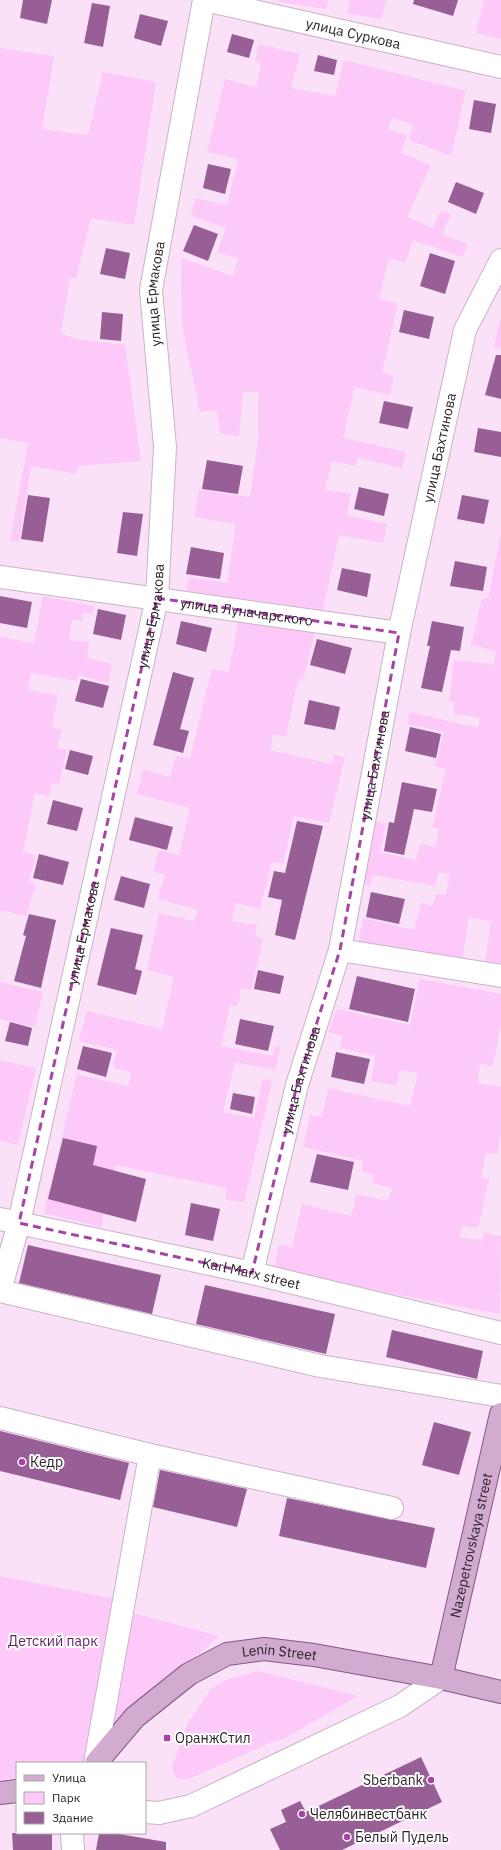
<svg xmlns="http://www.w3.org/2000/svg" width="501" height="1850" viewBox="0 0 501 1850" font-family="'IBM Plex Sans',sans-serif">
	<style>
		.green { fill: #fcc9f9 }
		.building { fill: #975f95 }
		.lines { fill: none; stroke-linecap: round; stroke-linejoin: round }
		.minor-casing { stroke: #cab2c8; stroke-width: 24 }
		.major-casing { stroke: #845782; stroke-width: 24 }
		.minor { stroke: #fff; stroke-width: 22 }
		.major { stroke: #d2abd1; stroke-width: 22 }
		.marked { fill: none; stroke: #a742a6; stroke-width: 3; stroke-dasharray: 8 5; stroke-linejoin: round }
		.poi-dot { fill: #a742a6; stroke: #fff; stroke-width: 1.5 }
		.labels { text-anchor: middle; stroke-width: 4; stroke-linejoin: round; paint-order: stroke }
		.street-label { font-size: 14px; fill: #2b222a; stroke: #fff }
		.poi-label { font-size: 14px; fill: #2b222a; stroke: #fff; text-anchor: start }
		.park-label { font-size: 14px; fill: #621c62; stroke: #fff }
	</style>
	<rect width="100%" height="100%" fill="#fae1f8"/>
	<g class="green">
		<polygon points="278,0 328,0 326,9 278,2"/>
		<polygon points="350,0 386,0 381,19 347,13"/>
		<polygon points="484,0 501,0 501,39 476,33"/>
		<polygon points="259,44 300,54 291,88 335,96 344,60 466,91 451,156 409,140 413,124 392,118 388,129 407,135 401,153 431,165 407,217 433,228 441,210 451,214 442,235 468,244 462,257 413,240 405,263 389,258 379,298 398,304 382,372 394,376 390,395 355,387 343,438 406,452 402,468 358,458 355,466 332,461 325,490 351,494 347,515 387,524 383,543 339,535 323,610 187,591 189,577 227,583 236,524 194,517 199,490 250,497 258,439 258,392 243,392 239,437 220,433 217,410 200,412 182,326 181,258 233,276 238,259 217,252 226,228 191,216 195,198 227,205 238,159 207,152 225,79 256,87 261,64 255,61"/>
		<polygon points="0,48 54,56 42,129 88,135 103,72 156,82 134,225 91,218 76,278 70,278 61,333 76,339 125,345 141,461 78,466 76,474 31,466 19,542 10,541 28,443 0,438"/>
		<polygon points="500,320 501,320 501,349 494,347"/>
		<polygon points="501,533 501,963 485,962 491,922 469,917 462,960 358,943 363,918 414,930 421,903 432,906 436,894 446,895 450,874 439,872 435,886 373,875 370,886 362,883 376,821 386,824 380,852 416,860 420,844 435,847 439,829 432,828 446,769 435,766 444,732 408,724 409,712 478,728 480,718 453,713 455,703 449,701 454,660 494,665 496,651 471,645 482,598 488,599"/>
		<polygon points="43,596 94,606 92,614 83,613 82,621 72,619 69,640 89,642 87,658 112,664 108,683 78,675 77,681 31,673 28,690 58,695 52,727 62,729 57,748 67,750 59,784 52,783 49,796 35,793 23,852 36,856 29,881 35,885 26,916 0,910 0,637 34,643"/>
		<polygon points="238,620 315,632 303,680 298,679 286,737 273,734 270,750 331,764 334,755 345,757 329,823 294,816 283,864 272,862 260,909 236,903 232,921 257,925 255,936 263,939 251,990 241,988 238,1006 230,1005 221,1046 272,1056 275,1046 281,1047 275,1070 235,1062 223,1112 254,1118 263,1079 272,1081 244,1202 225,1200 227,1188 116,1165 101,1227 44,1213 77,1074 128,1086 131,1072 113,1068 117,1050 79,1041 87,1011 162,1029 174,977 147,970 159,913 194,921 198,910 158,899 165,874 153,872 159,850 179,855 190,808 137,794 143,770 170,777 176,756 190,759 212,669 229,672"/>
		<polygon points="420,979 501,994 501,1024 493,1066 480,1064 478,1083 501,1087 501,1134 497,1154 486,1153 481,1177 489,1179 478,1228 462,1226 460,1237 482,1241 484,1233 501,1236 500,1314 399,1295 274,1269 279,1245 292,1247 302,1204 351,1216 356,1194 388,1201 392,1188 372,1183 374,1175 362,1171 363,1161 303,1147 310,1115 322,1117 328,1088 410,1106 418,1073 400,1070 396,1086 371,1081 375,1056 340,1048 343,1036 328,1032 337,1009 410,1025"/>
		<polygon points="0,982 43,992 35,1027 0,1019"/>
		<polygon points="0,1060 36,1068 18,1145 0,1141"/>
		<polygon points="0,1576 116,1599 84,1763 17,1763 17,1778 0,1780"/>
		<polygon points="129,1612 219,1636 109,1733"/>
		<polygon points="258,1671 358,1696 285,1738 267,1744 187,1780 176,1778 172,1767 187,1724 211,1689 223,1681"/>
	</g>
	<g class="building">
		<polygon points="23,0 52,0 47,24 20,18"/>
		<polygon points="414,0 458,0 453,16 413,4"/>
		<polygon points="92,3 110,6 103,47 84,43"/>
		<polygon points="140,14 168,21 161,46 134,38"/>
		<polygon points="232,34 254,40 249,58 227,52"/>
		<polygon points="318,55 337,60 334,75 314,71"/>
		<polygon points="474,100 496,104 491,133 469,129"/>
		<polygon points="208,164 231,169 225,194 203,188"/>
		<polygon points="456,182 484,193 476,214 448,202"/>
		<polygon points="194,225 218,234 208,261 183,251"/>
		<polygon points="106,248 130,253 125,279 100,274"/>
		<polygon points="430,253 455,261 445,294 420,286"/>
		<polygon points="404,310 434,317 429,339 399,332"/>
		<polygon points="102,312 123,314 121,341 100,339"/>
		<polygon points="496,355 501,355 501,399 485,395"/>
		<polygon points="384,401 413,407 408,429 379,423"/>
		<polygon points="478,428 501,432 501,457 474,452"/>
		<polygon points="207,460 243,466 238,494 202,489"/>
		<polygon points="359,487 389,494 384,516 354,509"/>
		<polygon points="28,495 50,498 43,542 21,539"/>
		<polygon points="462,495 489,500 484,524 457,519"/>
		<polygon points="123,512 143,514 137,556 117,553"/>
		<polygon points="191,547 224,553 220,579 186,574"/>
		<polygon points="455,561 487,567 483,591 450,586"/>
		<polygon points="342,568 371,574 367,597 337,590"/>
		<polygon points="0,596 32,602 27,628 0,623"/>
		<polygon points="98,609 126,615 121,640 93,634"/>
		<polygon points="181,621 212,628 206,652 176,644"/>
		<polygon points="432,621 464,627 460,651 451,650 442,692 421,688 430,646 427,646"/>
		<polygon points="317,639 352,648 345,674 310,665"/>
		<polygon points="173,672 194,678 180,729 189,731 183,753 153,745"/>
		<polygon points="81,679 109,686 103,708 75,701"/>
		<polygon points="309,700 340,707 335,730 304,724"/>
		<polygon points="410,727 441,734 436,758 405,751"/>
		<polygon points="70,750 93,756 88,775 65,769"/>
		<polygon points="402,782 437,789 432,812 414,809 404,855 384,851 389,822 394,823"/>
		<polygon points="53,800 83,808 77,831 47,824"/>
		<polygon points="135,817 173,827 167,850 129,840"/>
		<polygon points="297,821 323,826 295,940 275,935 282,900 268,897 274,871 285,873"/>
		<polygon points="39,854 69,862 63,885 33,878"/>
		<polygon points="121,876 150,884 144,908 114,900"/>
		<polygon points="371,892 405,899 399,924 366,917"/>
		<polygon points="29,914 56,920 41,988 14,981 26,936 23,935"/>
		<polygon points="111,928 143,935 135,969 142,971 136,995 97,985"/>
		<polygon points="258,970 284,976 280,994 254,989"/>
		<polygon points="357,976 415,989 408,1022 349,1009"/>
		<polygon points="240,1019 274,1026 268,1051 235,1044"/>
		<polygon points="10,1022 32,1028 28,1046 5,1041"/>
		<polygon points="83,1046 112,1053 106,1077 77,1069"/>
		<polygon points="336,1052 370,1059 364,1084 331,1077"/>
		<polygon points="233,1093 255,1097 252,1114 230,1109"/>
		<polygon points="63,1138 97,1146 93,1165 146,1179 136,1222 48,1199"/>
		<polygon points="317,1154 354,1162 348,1190 310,1182"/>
		<polygon points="191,1203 220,1209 213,1241 185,1235"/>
		<polygon points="28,1245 161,1275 152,1314 19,1283"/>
		<polygon points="205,1285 335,1314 326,1354 196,1324"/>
		<polygon points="392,1330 483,1351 477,1379 386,1357"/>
		<polygon points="434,1422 471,1432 459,1475 422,1465"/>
		<polygon points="0,1431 129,1463 120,1500 0,1471"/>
		<polygon points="160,1470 247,1489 237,1527 153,1507"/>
		<polygon points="287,1498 435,1528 426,1568 279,1536"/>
		<polygon points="421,1757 442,1802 342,1850 280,1850 270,1829 286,1822 281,1810 300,1801 306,1812"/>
		<polygon points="12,1833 52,1833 52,1850 13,1850"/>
		<polygon points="99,1833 113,1833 166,1842 166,1850 96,1850"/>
	</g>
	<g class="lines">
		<defs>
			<g id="minor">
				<path id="s1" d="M205,0L501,67"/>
				<path id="s2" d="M0,577L399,633"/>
				<polyline points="340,950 501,976"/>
				<path id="s3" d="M0,1219L252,1273L501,1333"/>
				<path id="s4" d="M252,1273L297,1085L340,950L399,633L465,330L501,260"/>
				<path id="s5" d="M0,1290L19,1223L157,598L165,447L151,290L204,0"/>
				<polyline points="0,1291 320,1366 501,1396"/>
				<polyline points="0,1418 150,1455"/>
				<polyline points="95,1763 150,1455 392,1508"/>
				<polyline points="145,1812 159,1813 191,1806 400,1706 441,1678"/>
				<polyline points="72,1833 73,1850"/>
			</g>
			<g id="major">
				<path id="s6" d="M441,1678L501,1414"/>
				<path id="s7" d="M96,1763L135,1717L189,1674L227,1654L264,1649L314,1655L441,1678L501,1692"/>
				<polyline points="0,1793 17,1791"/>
			</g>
		</defs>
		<use href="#minor" class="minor-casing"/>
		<use href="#major" class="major-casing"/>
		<use href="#minor" class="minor"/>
		<use href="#major" class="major"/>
	</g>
	<path class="marked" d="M157,598L399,633L340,950L297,1085L252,1273L19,1223Z"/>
	<g class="poi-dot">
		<circle cx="22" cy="1462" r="4"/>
		<rect x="163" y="1734" width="8" height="8" rx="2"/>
		<circle cx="431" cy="1780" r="4"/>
		<circle cx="302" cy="1814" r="4"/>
		<circle cx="347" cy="1837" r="4"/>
	</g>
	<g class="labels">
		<g class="street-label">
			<text dy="5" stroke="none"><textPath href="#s1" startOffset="152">улица Суркова</textPath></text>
			<text dy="5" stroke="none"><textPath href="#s5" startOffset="1015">улица Ермакова</textPath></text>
			<text dy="5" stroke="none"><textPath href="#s4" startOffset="847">улица Бахтинова</textPath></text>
			<text dy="5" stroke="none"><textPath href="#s2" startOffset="249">улица Луначарского</textPath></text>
			<text dy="5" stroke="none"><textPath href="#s5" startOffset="691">улица Ермакова</textPath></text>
			<text dy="5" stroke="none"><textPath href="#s4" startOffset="523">улица Бахтинова</textPath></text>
			<text dy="5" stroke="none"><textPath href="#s5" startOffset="367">улица Ермакова</textPath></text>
			<text dy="5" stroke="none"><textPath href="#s4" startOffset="199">улица Бахтинова</textPath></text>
			<text dy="5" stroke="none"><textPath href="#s3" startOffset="257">Karl Marx street</textPath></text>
			<text dy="5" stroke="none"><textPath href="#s6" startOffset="136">Nazepetrovskaya street</textPath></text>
			<text dy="5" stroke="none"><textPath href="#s7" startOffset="225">Lenin Street</textPath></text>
		</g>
		<g class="poi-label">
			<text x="30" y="1467">Кедр</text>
			<text x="175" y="1743">ОранжСтил</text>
			<text x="423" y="1785" text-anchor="end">Sberbank</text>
			<text x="310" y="1819">Челябинвестбанк</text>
			<text x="355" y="1842">Белый Пудель</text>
		</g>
		<g class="park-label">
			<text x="53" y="1646">Детский парк</text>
		</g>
	</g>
	<rect x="16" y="1762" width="130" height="72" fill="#ffffff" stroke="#aaa7aa"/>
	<rect x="24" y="1775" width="20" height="6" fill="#d2abd1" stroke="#aaa7aa"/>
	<text x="52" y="1782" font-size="12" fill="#2b222a">Улица</text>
	<rect x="24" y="1792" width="20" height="12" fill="#fcc9f9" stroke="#aaa7aa"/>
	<text x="52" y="1802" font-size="12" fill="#2b222a">Парк</text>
	<rect x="24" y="1812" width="20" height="12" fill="#975f95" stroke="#aaa7aa"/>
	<text x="52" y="1822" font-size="12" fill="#2b222a">Здание</text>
</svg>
